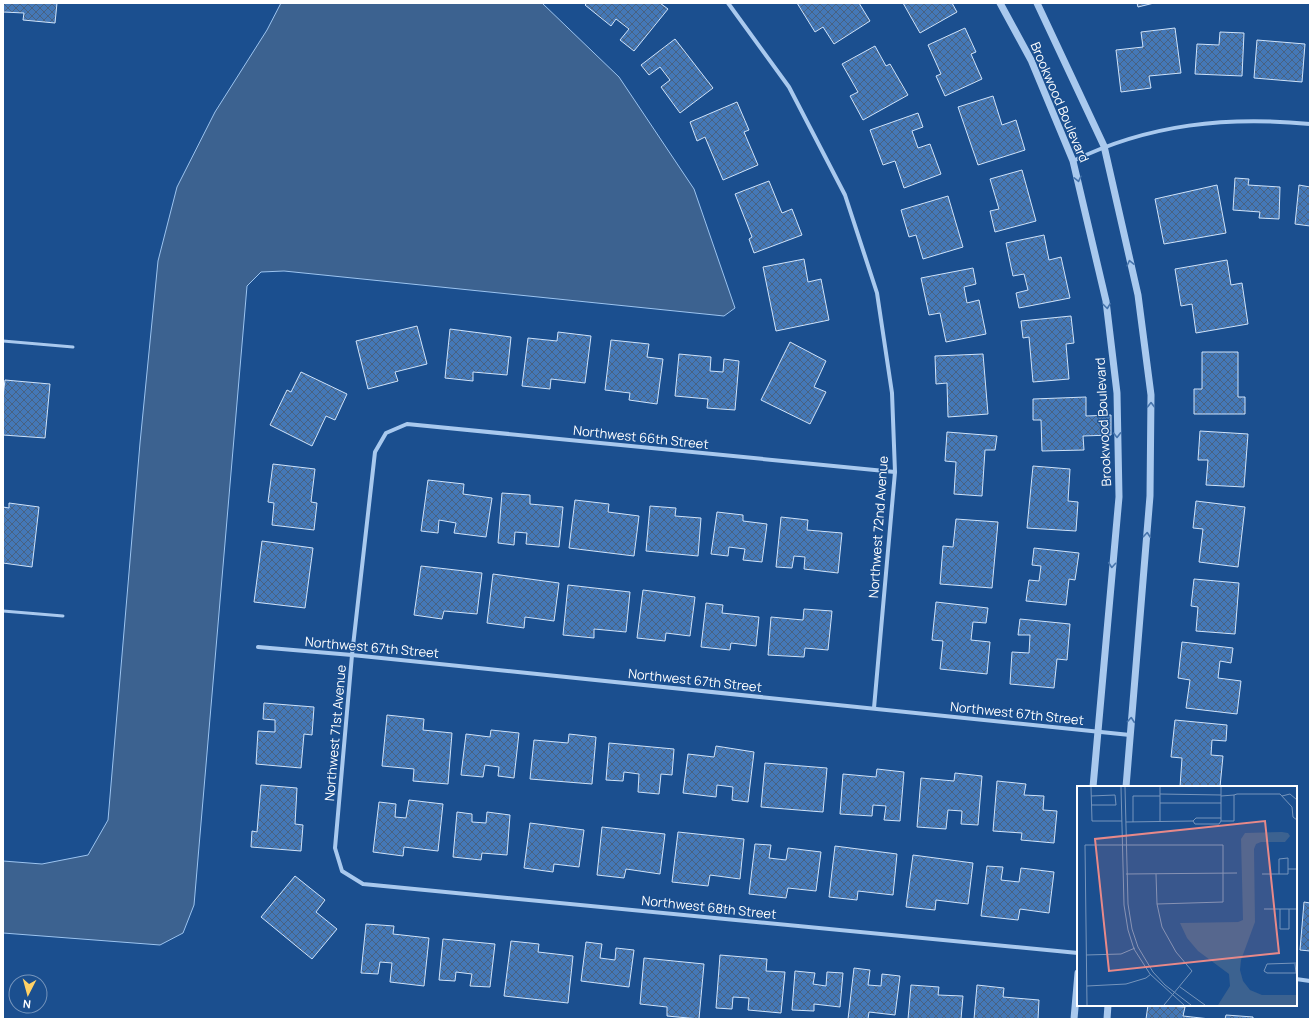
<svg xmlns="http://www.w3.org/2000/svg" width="1313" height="1022" viewBox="0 0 1313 1022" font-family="Manrope,sans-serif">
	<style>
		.water { fill: #3c6290; stroke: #9cc4f0 }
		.building { fill: url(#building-cross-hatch); stroke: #cfe3fa }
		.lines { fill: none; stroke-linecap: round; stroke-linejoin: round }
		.service { stroke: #a9c9ee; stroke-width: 3 }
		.minor { stroke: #a9c9ee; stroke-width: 4 }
		.tertiary { stroke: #a9c9ee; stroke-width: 7 }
		.oneway { stroke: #4674ac }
		.labels { text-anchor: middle; stroke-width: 3; stroke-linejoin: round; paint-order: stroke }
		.street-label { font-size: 13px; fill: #fff; stroke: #1b4f8f }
		.inset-road { fill: none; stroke: #7695bc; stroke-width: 1 }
		.view { fill: #e88989; fill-opacity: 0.15; stroke: #e88989; stroke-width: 2 }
		.inset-edge { fill: none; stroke: #fff; stroke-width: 2 }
	</style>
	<defs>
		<pattern id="building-cross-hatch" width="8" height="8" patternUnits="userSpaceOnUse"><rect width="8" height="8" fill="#4478b7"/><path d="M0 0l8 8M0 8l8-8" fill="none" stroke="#486282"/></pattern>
	</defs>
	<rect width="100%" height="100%" fill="#1b4f8f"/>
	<polygon class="water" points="281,3 542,3 619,77 694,189 735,308 724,316 284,271 261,272 247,286 194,905 183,933 160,945 3,933 3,861 42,864 88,855 108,820 140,443 158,261 177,187 215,112 267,30"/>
	<g class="building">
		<polygon points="3,3 57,3 55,23 23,20 24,13 3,12"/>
		<polygon points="587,3 660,3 668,9 634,51 620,40 629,29 616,19 611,26 585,5"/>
		<polygon points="797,3 859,3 870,21 834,44 823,27 815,32"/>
		<polygon points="903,3 952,3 957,12 920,33"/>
		<polygon points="1137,3 1154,3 1138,7"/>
		<polygon points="965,28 976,52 971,54 982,79 945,96 936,76 941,74 928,45"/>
		<polygon points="1175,28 1181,73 1149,76 1151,88 1121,92 1116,50 1143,47 1141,32"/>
		<polygon points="1220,32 1244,33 1242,76 1195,74 1197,44 1219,45"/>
		<polygon points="675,39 713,88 680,113 661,87 670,80 660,67 649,75 641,65"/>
		<polygon points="1257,40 1305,44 1302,82 1254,78"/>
		<polygon points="875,46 886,66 890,64 908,95 863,120 850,96 858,92 842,64"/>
		<polygon points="993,96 1002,125 1016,120 1025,150 978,165 958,107"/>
		<polygon points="737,102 749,130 744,132 758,165 723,180 705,137 697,141 690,122"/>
		<polygon points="918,113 923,127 912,131 918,148 930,144 941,174 904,188 895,161 883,165 870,130"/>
		<polygon points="1022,170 1036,221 995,232 990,211 999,209 990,179"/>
		<polygon points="1235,178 1249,179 1248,185 1280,187 1279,219 1259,218 1260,212 1233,210"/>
		<polygon points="769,181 782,213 792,209 802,235 754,253 749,239 752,237 735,194"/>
		<polygon points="1217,185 1226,233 1164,244 1155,199"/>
		<polygon points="1299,185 1310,187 1310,226 1295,224"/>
		<polygon points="948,196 963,247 923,259 916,235 909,237 901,210"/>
		<polygon points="1044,235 1049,260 1061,257 1070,298 1019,308 1016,293 1028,290 1024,274 1013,276 1006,243"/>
		<polygon points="804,259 808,282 821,279 829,320 776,331 763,267"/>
		<polygon points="1227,260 1231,285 1242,283 1248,324 1196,333 1192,304 1181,306 1175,269"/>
		<polygon points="973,268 976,284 964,287 967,303 979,300 986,334 946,342 940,313 929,315 921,278"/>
		<polygon points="1071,316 1074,343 1066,344 1069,379 1033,382 1029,337 1023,338 1021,321"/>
		<polygon points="417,326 427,364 395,372 398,381 368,389 356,341"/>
		<polygon points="450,329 511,337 507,375 473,372 473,381 445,378"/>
		<polygon points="558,332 591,336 585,383 551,379 550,389 522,386 528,338 557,341"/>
		<polygon points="611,340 649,344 647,357 663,359 657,404 629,400 630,393 605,390"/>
		<polygon points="790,342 826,361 814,387 826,392 810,424 761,400"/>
		<polygon points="1202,352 1238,352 1238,397 1245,397 1245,414 1194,414 1194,389 1202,389"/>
		<polygon points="679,354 711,357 710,371 723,372 724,359 739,361 735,410 707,408 708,399 675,396"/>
		<polygon points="983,354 988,414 948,417 947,383 936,384 935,356"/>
		<polygon points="301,372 347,394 335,420 326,416 312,446 270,425 287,390 291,392"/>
		<polygon points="5,380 50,384 45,438 3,435 3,396"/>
		<polygon points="1086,397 1086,416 1111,415 1111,435 1083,436 1084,450 1042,451 1041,420 1033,420 1033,399"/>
		<polygon points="1200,431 1248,434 1244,487 1206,485 1208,460 1198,460"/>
		<polygon points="947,432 997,436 995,450 985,450 982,496 954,494 956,462 945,461"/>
		<polygon points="273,464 315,469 311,502 317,503 314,530 272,525 274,503 268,502"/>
		<polygon points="1033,466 1070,469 1068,501 1078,502 1076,531 1027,528"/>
		<polygon points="428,480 464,484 463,494 492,498 486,537 454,533 456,523 439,520 438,533 421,531"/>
		<polygon points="502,493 530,495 530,504 563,507 559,547 526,544 527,533 515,532 514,545 498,543"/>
		<polygon points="575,500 609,504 608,512 639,516 634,556 569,548"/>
		<polygon points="1196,501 1245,507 1238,567 1199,562 1203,529 1193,528"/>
		<polygon points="9,503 39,507 32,567 3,563 3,507 9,508"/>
		<polygon points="650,506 676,508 675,516 701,518 698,556 646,551"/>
		<polygon points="717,512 743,515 743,521 767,524 762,562 743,560 745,549 729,547 728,556 711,554"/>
		<polygon points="781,517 808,520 807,530 842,533 838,573 804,569 805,557 794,556 792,568 776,567"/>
		<polygon points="956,519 998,522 992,588 940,584 943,546 953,547"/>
		<polygon points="262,541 313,548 305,608 254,602"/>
		<polygon points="1034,548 1079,553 1075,580 1069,579 1066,605 1026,601 1029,580 1039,581 1041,566 1032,565"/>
		<polygon points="421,566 482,573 477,614 444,611 442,619 414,615"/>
		<polygon points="493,574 559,583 554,621 525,617 524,628 487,623"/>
		<polygon points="1194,579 1239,583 1235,634 1196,631 1198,607 1191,606"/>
		<polygon points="568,585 630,592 626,632 594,629 594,638 563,635"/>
		<polygon points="643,590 695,597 690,636 666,633 665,641 637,638"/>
		<polygon points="936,602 988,608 986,623 973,622 971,640 990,642 987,674 940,669 943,641 932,640"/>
		<polygon points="706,603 723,605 722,613 759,617 756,646 731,643 730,650 701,647"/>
		<polygon points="804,609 832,611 828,650 805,648 804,657 768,655 771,617 803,620"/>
		<polygon points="1020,619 1070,624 1067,660 1057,659 1054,688 1010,684 1012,652 1029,653 1030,635 1018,635"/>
		<polygon points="1182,642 1233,648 1231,663 1220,661 1218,678 1241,681 1237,714 1186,708 1190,680 1178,678"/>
		<polygon points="264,703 314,707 312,735 304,734 301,768 256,764 258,731 275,732 275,720 263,719"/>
		<polygon points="387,715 424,719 423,730 452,733 448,784 413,781 414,769 382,766"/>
		<polygon points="1175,720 1227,725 1226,741 1212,740 1211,755 1223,756 1220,787 1180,787 1182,758 1171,757"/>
		<polygon points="491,730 519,733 514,778 498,776 499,767 485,765 483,777 461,775 466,734 490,737"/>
		<polygon points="569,734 596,737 592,784 530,779 534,740 568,743"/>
		<polygon points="609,743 674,749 672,775 661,774 659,794 638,792 639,774 624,772 623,781 606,780"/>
		<polygon points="716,746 754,752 748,802 732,800 733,787 717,785 716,797 683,793 688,754 714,757"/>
		<polygon points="765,763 827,768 823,812 761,807"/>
		<polygon points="877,769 904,772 900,821 884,820 886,806 873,805 872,816 840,814 843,774 876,777"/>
		<polygon points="955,773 982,776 978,825 961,824 962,811 948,810 946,829 917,827 921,778 954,781"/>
		<polygon points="997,781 1026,784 1024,795 1044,796 1043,810 1057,811 1054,843 1021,840 1022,833 993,831"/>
		<polygon points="261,785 297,788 295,824 303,825 301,851 251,847 252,831 257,832"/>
		<polygon points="409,800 443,804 438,851 404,847 403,856 373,852 379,802 396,804 395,817 406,818"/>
		<polygon points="457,812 472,814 472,822 486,823 487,812 510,815 507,855 482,853 481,860 453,857"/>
		<polygon points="530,823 584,830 579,867 554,864 553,872 524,868"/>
		<polygon points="602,827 665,834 660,874 626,869 624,878 597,875"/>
		<polygon points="678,832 744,839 740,879 710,875 708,886 672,882"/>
		<polygon points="755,844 771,845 769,858 786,860 788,848 821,852 816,891 788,888 786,898 749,894"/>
		<polygon points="835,846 897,854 893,895 858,891 857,900 829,897"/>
		<polygon points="913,855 973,863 968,904 936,900 935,910 906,907"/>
		<polygon points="987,866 1003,867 1001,880 1019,882 1021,868 1054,872 1049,913 1020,909 1018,920 981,916"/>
		<polygon points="295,876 325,900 316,912 337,929 312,959 261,917"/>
		<polygon points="1304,902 1310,903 1310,951 1300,950"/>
		<polygon points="366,924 394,926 393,934 429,938 424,986 390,982 392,963 380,962 378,974 361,973"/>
		<polygon points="443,939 495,944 490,987 470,986 472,974 456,972 455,981 439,980"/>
		<polygon points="511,941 539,944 538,952 573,956 568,1003 504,996"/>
		<polygon points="586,942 602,944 600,958 615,960 616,948 634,950 629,987 581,981"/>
		<polygon points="720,955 767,959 766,971 785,972 781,1013 748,1010 749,998 733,997 732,1009 716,1008"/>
		<polygon points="644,958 704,964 699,1019 667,1016 667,1007 640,1004"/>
		<polygon points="854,968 870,970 868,985 881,986 882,974 900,976 895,1015 869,1012 868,1019 848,1019"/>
		<polygon points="795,971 815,973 813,984 826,986 827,972 843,973 840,1007 814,1004 814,1011 792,1010"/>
		<polygon points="911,985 939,987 938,995 963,996 961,1019 908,1019"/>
		<polygon points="977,985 1004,988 1003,997 1039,1000 1038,1019 974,1019"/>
		<polygon points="1148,1005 1185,1007 1183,1016 1210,1019 1146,1019"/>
		<polygon points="1226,1015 1253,1017 1253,1019 1225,1019"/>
	</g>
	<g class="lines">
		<g class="service">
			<polyline points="3,341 73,347"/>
			<polyline points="3,611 63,616"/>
		</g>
		<g class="minor">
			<polyline points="728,3 789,87 845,195 877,293 892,393 895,472 874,708"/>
			<path d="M1073,161C1149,124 1227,116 1310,124"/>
			<polyline points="895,472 407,424 386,433 375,452 352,655 335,848 342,871 363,884 1078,953"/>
			<polyline points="258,647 352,655 1130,735"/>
			<polyline points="1296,979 1310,981"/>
		</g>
		<g class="tertiary">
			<polyline points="1000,3 1031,60 1073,161 1106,301 1117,393 1119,497 1093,787"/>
			<polyline points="1037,3 1104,146 1138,295 1151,395 1150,496 1126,787"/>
			<polyline points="1074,1019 1078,973"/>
			<polyline points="1107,1019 1108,1005"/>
		</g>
	</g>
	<defs><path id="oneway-chevron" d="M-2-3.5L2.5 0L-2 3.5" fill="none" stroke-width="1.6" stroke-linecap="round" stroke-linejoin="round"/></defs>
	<g class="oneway">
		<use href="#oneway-chevron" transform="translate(1078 179) rotate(77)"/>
		<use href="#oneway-chevron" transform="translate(1130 263) rotate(-103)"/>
		<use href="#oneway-chevron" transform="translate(1107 306) rotate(83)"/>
		<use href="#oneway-chevron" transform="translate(1151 405) rotate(-89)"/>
		<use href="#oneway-chevron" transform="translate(1117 435) rotate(89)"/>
		<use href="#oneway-chevron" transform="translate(1147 535) rotate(-85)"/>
		<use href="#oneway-chevron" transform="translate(1112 565) rotate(95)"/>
		<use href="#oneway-chevron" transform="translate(1131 720) rotate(-85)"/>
	</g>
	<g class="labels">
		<g class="street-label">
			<text transform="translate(1060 102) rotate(67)" y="5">Brookwood Boulevard</text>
			<text transform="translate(1103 422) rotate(-93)" y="5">Brookwood Boulevard</text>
			<text transform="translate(641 437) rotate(6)" y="5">Northwest 66th Street</text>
			<text transform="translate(878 527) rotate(-86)" y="5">Northwest 72nd Avenue</text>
			<text transform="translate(372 647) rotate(5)" y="5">Northwest 67th Street</text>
			<text transform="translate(695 680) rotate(6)" y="5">Northwest 67th Street</text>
			<text transform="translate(1017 713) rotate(6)" y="5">Northwest 67th Street</text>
			<text transform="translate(335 733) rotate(-85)" y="5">Northwest 71st Avenue</text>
			<text transform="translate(709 907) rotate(6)" y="5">Northwest 68th Street</text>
		</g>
	</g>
	<g transform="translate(1077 786)">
		<rect width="220" height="220" fill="#1b4f8f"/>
		<path d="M168,47L205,46L211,47L213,50L208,56H184L179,58L177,63L178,136L164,174L163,184L166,195L173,204L185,209H220V219H141L153,200L152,188L121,165L110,152L103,137L161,136L166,134L164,53Z" fill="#3c6290"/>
		<path class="inset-road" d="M14,1L15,35H45M44,1L47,119L51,144L57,163L73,188L107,219M48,1L51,118L55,143L61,161L76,186L88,199L114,219M144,1V35M83,8L144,9M14,10L38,9L39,19M83,10V36M144,10L157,9M205,10L213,8L220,14M83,17H144M14,19H39M116,35L119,32H144M49,36L116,35L118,38H142L144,35H157V9L160,8H203L215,21L216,31L220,34M56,36V10H83V1M49,88L160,87M79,88L80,118L85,141L99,166L115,185L87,219M185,88H202V73L211,72V83H220M202,88H211V83M187,123H220M203,123V143H212V123M9,169L44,168L58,162M218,178L219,187H190L187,185L190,178L220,177M10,200L49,198L69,192L74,188M103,201L128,219M10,219L8,59H146V116L80,118"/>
		<path class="view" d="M188,35L202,167L32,185L18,53Z"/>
		<rect width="220" height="220" class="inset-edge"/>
	</g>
	<rect width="1313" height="1022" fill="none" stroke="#ffffff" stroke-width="8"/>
	<g transform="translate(28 994) rotate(186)"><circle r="19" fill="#1b4f8f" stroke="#7695bc"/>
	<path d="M0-3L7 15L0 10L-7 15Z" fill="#ffd166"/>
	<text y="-6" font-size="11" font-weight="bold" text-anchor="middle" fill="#ffffff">N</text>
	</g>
</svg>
